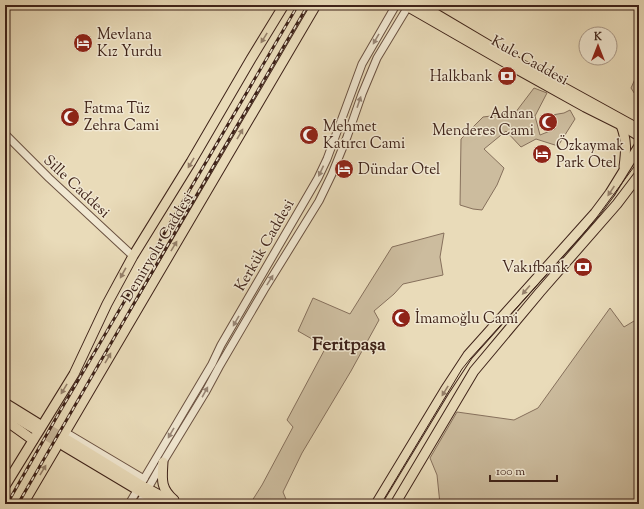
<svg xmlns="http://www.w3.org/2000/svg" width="644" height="509" viewBox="0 0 644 509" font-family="'Sorts Mill Goudy',serif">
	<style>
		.green { fill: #ccbc9e; stroke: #86705c }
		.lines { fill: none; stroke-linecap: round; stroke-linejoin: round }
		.major-tunnel { stroke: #c7b699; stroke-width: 9; stroke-dasharray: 9 4.5; stroke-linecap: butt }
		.minor-casing { stroke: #6a5141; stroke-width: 9 }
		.major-casing { stroke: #3f2319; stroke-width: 11 }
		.minor { stroke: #f1e8d2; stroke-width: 7 }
		.major { stroke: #e9dbb9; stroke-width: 9 }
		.tram { stroke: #3f2319; stroke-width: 1 }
		.rail-casing { stroke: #3f2319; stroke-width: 3 }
		.rail { stroke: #f1e8d2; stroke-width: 1.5; stroke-dasharray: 4.5; stroke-linecap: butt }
		.oneway { fill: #947f69 }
		.oneway2 { fill: #988676 }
		.labels { text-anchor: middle; stroke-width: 3; stroke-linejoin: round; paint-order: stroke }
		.poi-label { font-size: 15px; fill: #3f2319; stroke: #f1e8d2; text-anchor: start }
		.street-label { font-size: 15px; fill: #3f2319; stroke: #f1e8d2 }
		.district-label { font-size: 19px; font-weight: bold; fill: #3f2319; stroke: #f1e8d2 }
	</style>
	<rect width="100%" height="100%" fill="#e9dbb9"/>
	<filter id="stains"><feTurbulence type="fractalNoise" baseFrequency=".005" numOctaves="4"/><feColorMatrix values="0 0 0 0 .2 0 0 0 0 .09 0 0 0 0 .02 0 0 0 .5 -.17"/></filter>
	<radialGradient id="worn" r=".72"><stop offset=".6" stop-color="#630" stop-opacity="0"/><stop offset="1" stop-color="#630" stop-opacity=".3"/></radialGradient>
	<g class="green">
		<polygon points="639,70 639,110 638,99 631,88"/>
		<polygon points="534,88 547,93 535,116 540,135 555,129 552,115 564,113 570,110 575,119 558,146 536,139 521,147 506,131 484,149 504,168 497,185 482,210 473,209 460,205 461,139 483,117 515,113"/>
		<polygon points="444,233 440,257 443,275 403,284 394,294 374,311 379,320 351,371 302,453 283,492 288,504 250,504 262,485 293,427 287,420 326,347 298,331 313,298 350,314 392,247"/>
		<polygon points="610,308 624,327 639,318 639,504 440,504 437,475 430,458 457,412 514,420 538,408"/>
	</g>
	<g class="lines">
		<g class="major-tunnel">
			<polyline points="39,424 68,440"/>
			<polyline points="36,430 64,446"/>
		</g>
		<defs>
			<g id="minor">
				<polyline points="5,134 49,178 133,256"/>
				<polyline points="65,432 144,479"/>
				<polyline points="129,504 212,364 221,345 318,178 327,159 362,64 396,5"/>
				<polyline points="139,504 163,462 205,393 219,367 264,290 319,201 332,174 347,137 362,94 377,58 409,5"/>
			</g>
			<g id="major">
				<polyline points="405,5 506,63 585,107 621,125 639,136"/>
				<polyline points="421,5 512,59 639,129"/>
				<path d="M621,125C627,141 626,151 624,167"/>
				<polyline points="5,403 39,424"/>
				<polyline points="5,411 36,430"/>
				<polyline points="5,420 33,440"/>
				<polyline points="68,440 141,485 176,504"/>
				<polyline points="64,446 161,504"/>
				<path d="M163,462C162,479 160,488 174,500"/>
				<polyline points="5,486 74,374 107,304 133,256 191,162 251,59 284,5"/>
				<polyline points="23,504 316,5"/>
				<polyline points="376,504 445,390 468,355 595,213 610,193 639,146"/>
				<polyline points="395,504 474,371 540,292 617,204 639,175"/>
			</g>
		</defs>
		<use href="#minor" class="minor-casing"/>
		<use href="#major" class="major-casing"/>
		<use href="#minor" class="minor"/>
		<use href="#major" class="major"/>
		<polyline class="tram" points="381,504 462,369 470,359 578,240 597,217 639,160"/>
		<defs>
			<g id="rail">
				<polyline points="7,504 59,413 298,5"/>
				<polyline points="18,504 221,153 308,5"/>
			</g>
		</defs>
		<use href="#rail" class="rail-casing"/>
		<use href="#rail" class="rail"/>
	</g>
	<defs><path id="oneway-solid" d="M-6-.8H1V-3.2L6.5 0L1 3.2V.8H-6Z"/></defs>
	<g class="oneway">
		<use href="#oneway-solid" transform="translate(264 38) rotate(122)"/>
		<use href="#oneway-solid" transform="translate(240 134) rotate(-60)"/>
		<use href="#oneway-solid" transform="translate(191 163) rotate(121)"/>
		<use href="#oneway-solid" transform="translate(611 191) rotate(124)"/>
		<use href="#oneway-solid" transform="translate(174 246) rotate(-59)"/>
		<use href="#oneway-solid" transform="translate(123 273) rotate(119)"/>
		<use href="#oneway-solid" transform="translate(526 290) rotate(131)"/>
		<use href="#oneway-solid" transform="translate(108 358) rotate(-60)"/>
		<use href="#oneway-solid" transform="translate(64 389) rotate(121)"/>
		<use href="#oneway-solid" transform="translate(445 391) rotate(122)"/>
		<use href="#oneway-solid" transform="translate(43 470) rotate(-59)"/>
	</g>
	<g class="oneway2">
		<use href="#oneway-solid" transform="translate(376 39) rotate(120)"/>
		<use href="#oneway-solid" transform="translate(359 102) rotate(-71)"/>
		<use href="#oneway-solid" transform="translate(321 171) rotate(115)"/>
		<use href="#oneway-solid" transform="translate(270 280) rotate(-58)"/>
		<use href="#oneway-solid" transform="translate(236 321) rotate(120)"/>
		<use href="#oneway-solid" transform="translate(205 392) rotate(-61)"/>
		<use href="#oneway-solid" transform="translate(171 433) rotate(120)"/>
	</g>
	<defs>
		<symbol id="hotel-disc" viewBox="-11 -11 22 22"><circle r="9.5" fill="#8f2418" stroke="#f1e8d2"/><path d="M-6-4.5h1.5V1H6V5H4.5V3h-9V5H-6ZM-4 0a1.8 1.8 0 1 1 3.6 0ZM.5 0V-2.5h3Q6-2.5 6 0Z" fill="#fff"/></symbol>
		<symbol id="bank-disc" viewBox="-11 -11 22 22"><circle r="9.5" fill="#8f2418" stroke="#f1e8d2"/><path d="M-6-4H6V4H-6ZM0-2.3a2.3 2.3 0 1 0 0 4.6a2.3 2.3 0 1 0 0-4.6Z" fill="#fff"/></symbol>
		<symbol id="mosque-disc" viewBox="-11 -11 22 22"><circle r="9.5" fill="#8f2418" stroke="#f1e8d2"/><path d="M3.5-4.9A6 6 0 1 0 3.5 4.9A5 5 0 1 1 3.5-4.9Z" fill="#fff"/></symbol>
	</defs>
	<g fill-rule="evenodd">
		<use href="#hotel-disc" x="72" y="32" width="22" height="22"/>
		<use href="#bank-disc" x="496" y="65" width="22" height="22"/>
		<use href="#mosque-disc" x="59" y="106" width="22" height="22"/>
		<use href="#mosque-disc" x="537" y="111" width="22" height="22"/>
		<use href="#mosque-disc" x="298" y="124" width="22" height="22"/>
		<use href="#hotel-disc" x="531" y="143" width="22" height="22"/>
		<use href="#hotel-disc" x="333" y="158" width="22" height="22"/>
		<use href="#bank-disc" x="572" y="256" width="22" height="22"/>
		<use href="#mosque-disc" x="390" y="307" width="22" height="22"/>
	</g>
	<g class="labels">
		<g class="poi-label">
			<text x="97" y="39">Mevlana<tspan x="97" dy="17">Kız Yurdu</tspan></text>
			<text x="493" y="81" text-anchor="end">Halkbank</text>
			<text x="84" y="113">Fatma Tüz<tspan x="84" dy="17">Zehra Cami</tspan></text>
			<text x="534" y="118" text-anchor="end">Adnan<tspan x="534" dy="17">Menderes Cami</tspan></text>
			<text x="323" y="131">Mehmet<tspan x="323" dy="17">Katırcı Cami</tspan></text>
			<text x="556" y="150">Özkaymak<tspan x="556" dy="17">Park Otel</tspan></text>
			<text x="358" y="174">Dündar Otel</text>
			<text x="569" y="272" text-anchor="end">Vakıfbank</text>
			<text x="415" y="323">İmamoğlu Cami</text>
		</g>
		<g class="street-label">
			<text transform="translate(530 60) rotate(29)" y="5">Kule Caddesi</text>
			<text transform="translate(77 186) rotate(43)" y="5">Sille Caddesi</text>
			<text transform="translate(264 245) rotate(-60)" y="5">Kerkük Caddesi</text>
			<text transform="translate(157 247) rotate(-59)" y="5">Demiryolu Caddesi</text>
		</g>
		<g class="district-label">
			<text x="349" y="350">Feritpaşa</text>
		</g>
	</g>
	<rect width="644" height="509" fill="none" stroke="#e9dbb9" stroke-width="20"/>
	<rect x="6" y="6" width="632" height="497" fill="none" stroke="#3f2319" stroke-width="2"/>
	<rect x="10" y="10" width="624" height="489" fill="none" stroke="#3f2319"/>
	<g transform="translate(598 46)"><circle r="19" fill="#f1e8d2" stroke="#aa9988"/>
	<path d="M0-3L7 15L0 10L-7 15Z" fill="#8f2418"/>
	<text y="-6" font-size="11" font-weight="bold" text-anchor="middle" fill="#3f2319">K</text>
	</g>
	<path d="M490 475v6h67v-6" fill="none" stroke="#3f2319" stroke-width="2"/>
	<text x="496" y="475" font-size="12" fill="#3f2319" stroke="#f1e8d2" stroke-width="3" paint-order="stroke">100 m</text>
	<rect width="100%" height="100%" filter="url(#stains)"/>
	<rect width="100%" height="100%" fill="url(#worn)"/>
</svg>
